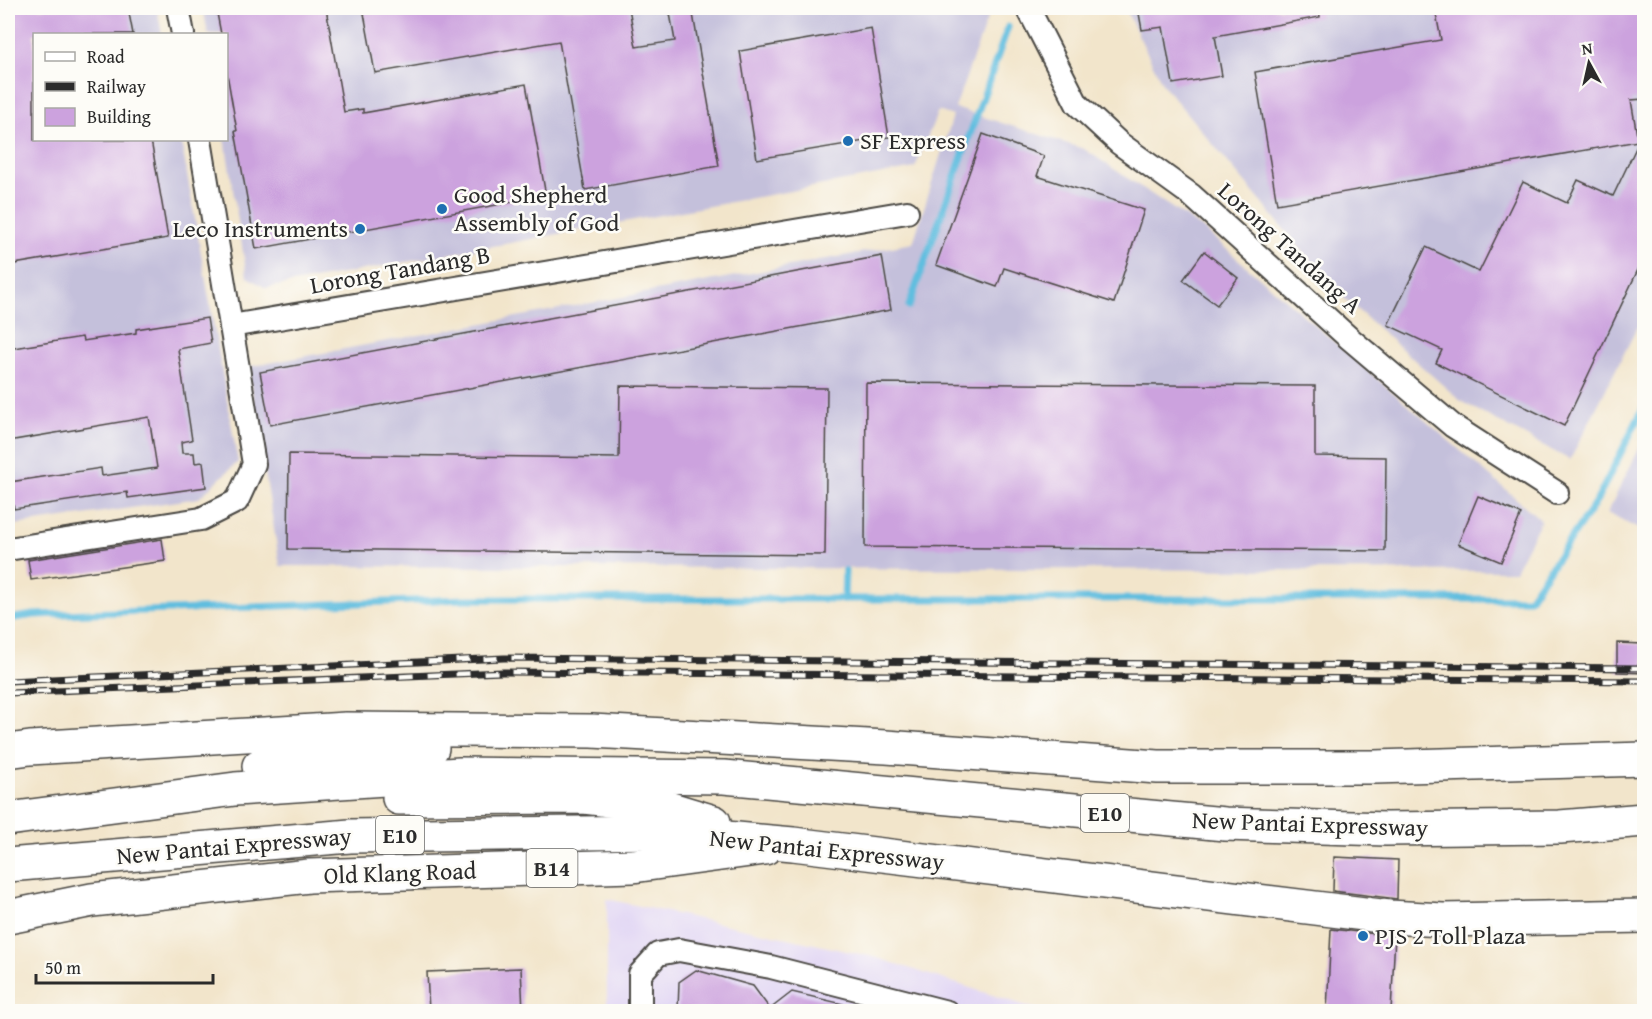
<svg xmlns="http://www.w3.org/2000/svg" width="1652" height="1019" viewBox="0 0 1652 1019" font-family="'Gentium Book Plus',serif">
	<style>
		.built { fill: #e0d4f4 }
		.industrial { fill: #c4c0db }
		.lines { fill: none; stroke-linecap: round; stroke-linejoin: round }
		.stream { stroke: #61bedf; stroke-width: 7 }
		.building { fill: #cca2de }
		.minor-casing { stroke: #494743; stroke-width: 26 }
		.primary-casing { stroke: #494743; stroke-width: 36 }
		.motorway-casing { stroke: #494743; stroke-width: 36 }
		.minor { stroke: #fff; stroke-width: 22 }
		.primary { stroke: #fff; stroke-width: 33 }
		.motorway { stroke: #fff; stroke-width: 33 }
		.rail-casing { stroke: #2b2b2b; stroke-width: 7 }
		.rail { stroke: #fdfcf7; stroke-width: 4.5; stroke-dasharray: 14; stroke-linecap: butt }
		.poi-dot { fill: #1f6fb2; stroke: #fdfcf7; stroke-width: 2 }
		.labels { text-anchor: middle; stroke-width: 5; stroke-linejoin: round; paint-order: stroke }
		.shield { fill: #fdfcf7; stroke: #6a6a68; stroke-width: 1.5 }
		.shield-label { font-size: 22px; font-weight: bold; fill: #2b2b2b }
		.poi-label { font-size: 24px; fill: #2b2b2b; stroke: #fdfcf7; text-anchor: start }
		.street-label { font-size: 24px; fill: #2b2b2b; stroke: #fdfcf7 }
	</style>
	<rect width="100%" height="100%" fill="#fdfcf7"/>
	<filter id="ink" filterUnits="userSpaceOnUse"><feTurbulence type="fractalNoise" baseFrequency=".0167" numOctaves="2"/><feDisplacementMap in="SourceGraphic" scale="12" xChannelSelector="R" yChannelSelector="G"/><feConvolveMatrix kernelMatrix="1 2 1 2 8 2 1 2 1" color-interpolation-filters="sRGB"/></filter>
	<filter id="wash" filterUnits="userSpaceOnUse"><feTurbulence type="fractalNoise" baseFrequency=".008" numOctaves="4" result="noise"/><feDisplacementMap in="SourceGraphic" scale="24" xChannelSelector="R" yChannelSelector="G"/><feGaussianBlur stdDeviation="1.35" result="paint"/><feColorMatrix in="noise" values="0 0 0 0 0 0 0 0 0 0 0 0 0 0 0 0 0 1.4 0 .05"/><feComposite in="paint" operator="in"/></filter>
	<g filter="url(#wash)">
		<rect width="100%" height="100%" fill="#f2e5cb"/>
		<polygon class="built" points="607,899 874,957 1042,1011 607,1011"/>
		<g class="industrial">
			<polygon points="8,8 157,8 162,34 34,34 34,140 181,140 238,462 199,498 8,526"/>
			<polygon points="203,8 991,8 955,108 1084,149 1202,228 1541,520 1515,571 280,566 248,367 913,243 953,116 938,111 915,168 266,288 247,277 225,140 226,34 208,34"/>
			<polygon points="1125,8 1644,8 1644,314 1570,460 1462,402 1336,291 1163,85"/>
			<polygon points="1644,439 1644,532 1607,513"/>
		</g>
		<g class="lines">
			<g class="stream">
				<polyline points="909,306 1008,27"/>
				<polyline points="844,599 845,571"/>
				<polyline points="8,619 34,615 467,599 1529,599 1596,502 1644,407"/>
			</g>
		</g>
		<g id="blocks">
			<g class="building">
				<polygon points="8,8 128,8 133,34 34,34 34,140 151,140 168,238 8,265"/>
				<polygon points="216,8 326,8 344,112 363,109 363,113 526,84 546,196 256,249 235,131 237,131 226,68 226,34 221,34"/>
				<polygon points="363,8 629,8 636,47 675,41 669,8 692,8 719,166 585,190 559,41 375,73"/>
				<polygon points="1138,8 1319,8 1320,17 1215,36 1222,76 1173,84 1163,27 1142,30"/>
				<polygon points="1435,8 1644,8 1644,99 1631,100 1638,141 1277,204 1255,72 1441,40"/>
				<polygon points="871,28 889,137 757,159 740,51"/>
				<polygon points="1644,131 1644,257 1564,426 1436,363 1442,350 1388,325 1426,247 1479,272 1523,182 1567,203 1578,180 1613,196"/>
				<polygon points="983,134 1044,156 1037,176 1144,210 1114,303 1004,268 997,287 936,265"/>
				<polygon points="1204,251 1238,278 1217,305 1183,280"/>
				<polygon points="882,256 891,310 270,425 260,372"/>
				<polygon points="207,318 211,343 178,349 192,440 181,442 182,453 194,453 195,463 203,462 206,487 128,498 127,492 14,509 10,482 101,468 102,476 157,468 149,417 8,441 8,349 82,337 83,341 136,333 136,329"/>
				<polygon points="866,383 1315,386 1315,456 1386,457 1385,551 865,547"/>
				<polygon points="620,386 827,388 825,555 288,549 289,454 619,458"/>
				<polygon points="1478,496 1521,514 1501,562 1458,544"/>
				<polygon points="162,539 165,561 31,580 28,560"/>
				<polygon points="1617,643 1644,644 1644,673 1617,672"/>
				<polygon points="1334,857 1398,860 1397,899 1333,891"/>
				<polygon points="1331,929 1395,936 1391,1011 1327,1011"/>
				<polygon points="521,968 523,1011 429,1011 427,972"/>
				<polygon points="696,970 753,986 770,1009 792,992 843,1004 843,1011 678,1011 679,982"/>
			</g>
		</g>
	</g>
	<g filter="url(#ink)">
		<use href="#blocks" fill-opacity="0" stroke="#494743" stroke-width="1.5"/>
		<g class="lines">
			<defs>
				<g id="minor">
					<polyline points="178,8 183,34"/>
					<polyline points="1028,8 1077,104 1119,143 1191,195 1349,338 1453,426 1557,493"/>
					<polyline points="231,326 907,212"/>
					<polyline points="8,549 201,519 237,501 254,464 200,140"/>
					<polyline points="640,1012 640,974 658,954 679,950 771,967 947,1012"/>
				</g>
				<polyline id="primary" points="8,917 92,900 309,876 633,866 765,848"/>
				<g id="motorway">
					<polyline points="8,751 30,748 346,729 592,731 886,747 1158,767 1375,767 1644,759"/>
					<polyline points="259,766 432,748"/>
					<polyline points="399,798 584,797 661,806 714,822"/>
					<polyline points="8,819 235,789 460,774 724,777 1225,824 1386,829 1560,827 1644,820"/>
					<polyline points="8,865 350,836 661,832 793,844 1389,917 1443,920 1644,916"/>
				</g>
			</defs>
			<use href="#minor" class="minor-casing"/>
			<use href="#primary" class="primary-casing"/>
			<use href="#motorway" class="motorway-casing"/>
			<use href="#minor" class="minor"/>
			<use href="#primary" class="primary"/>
			<use href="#motorway" class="motorway"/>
			<defs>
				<g id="rail">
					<polyline points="8,681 504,658 1644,668"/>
					<polyline points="8,693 503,672 1644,681"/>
				</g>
			</defs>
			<use href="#rail" class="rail-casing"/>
			<use href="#rail" class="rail"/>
		</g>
	</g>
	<g class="poi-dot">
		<circle cx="848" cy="141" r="6"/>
		<circle cx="442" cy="209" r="6"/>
		<circle cx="360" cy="229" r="6"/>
		<circle cx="1363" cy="936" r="6"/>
	</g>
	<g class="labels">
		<g class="shield">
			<rect x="1081" y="794" width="48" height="38" rx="4.5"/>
			<rect x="376" y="816" width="48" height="38" rx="4.5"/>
			<rect x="526.5" y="849" width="51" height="38" rx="4.5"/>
		</g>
		<g class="shield-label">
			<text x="1105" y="821">E10</text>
			<text x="400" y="843">E10</text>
			<text x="552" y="876">B14</text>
		</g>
		<g class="poi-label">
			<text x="860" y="149">SF Express</text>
			<text x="454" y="203">Good Shepherd<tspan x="454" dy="28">Assembly of God</tspan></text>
			<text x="348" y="237" text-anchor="end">Leco Instruments</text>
			<text x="1375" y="944">PJS 2 Toll Plaza</text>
		</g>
		<g class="street-label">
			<text transform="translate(1290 248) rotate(42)" y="8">Lorong Tandang A</text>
			<text transform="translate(400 270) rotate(-10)" y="8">Lorong Tandang B</text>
			<text transform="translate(1310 824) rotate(2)" y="8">New Pantai Expressway</text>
			<text transform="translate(234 846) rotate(-5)" y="8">New Pantai Expressway</text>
			<text transform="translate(827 850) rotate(6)" y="8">New Pantai Expressway</text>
			<text transform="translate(400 873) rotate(-2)" y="8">Old Klang Road</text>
		</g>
	</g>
	<rect width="1652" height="1019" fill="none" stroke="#fdfcf7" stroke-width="30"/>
	<rect x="33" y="33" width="195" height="108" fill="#fdfcf7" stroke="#a9a8a5" stroke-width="1.5"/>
	<rect x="45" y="52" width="30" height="9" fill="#ffffff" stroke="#a9a8a5" stroke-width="1.5"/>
	<text x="87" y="63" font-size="18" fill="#2b2b2b">Road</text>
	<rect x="45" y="82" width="30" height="9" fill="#2b2b2b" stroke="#a9a8a5" stroke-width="1.5"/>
	<text x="87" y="93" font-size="18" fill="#2b2b2b">Railway</text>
	<rect x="45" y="108" width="30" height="18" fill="#cca2de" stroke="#a9a8a5" stroke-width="1.5"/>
	<text x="87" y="123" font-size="18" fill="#2b2b2b">Building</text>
	<g transform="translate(1589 63) rotate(352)" stroke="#fdfcf7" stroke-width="4.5" paint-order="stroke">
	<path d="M0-4.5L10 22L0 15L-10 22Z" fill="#2b2b2b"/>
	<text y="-9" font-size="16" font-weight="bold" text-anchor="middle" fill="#2b2b2b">N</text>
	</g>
	<path d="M36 974v9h177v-9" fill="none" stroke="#2b2b2b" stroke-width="3"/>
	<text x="45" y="974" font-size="18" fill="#2b2b2b" stroke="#fdfcf7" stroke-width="4.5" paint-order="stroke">50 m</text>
</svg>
